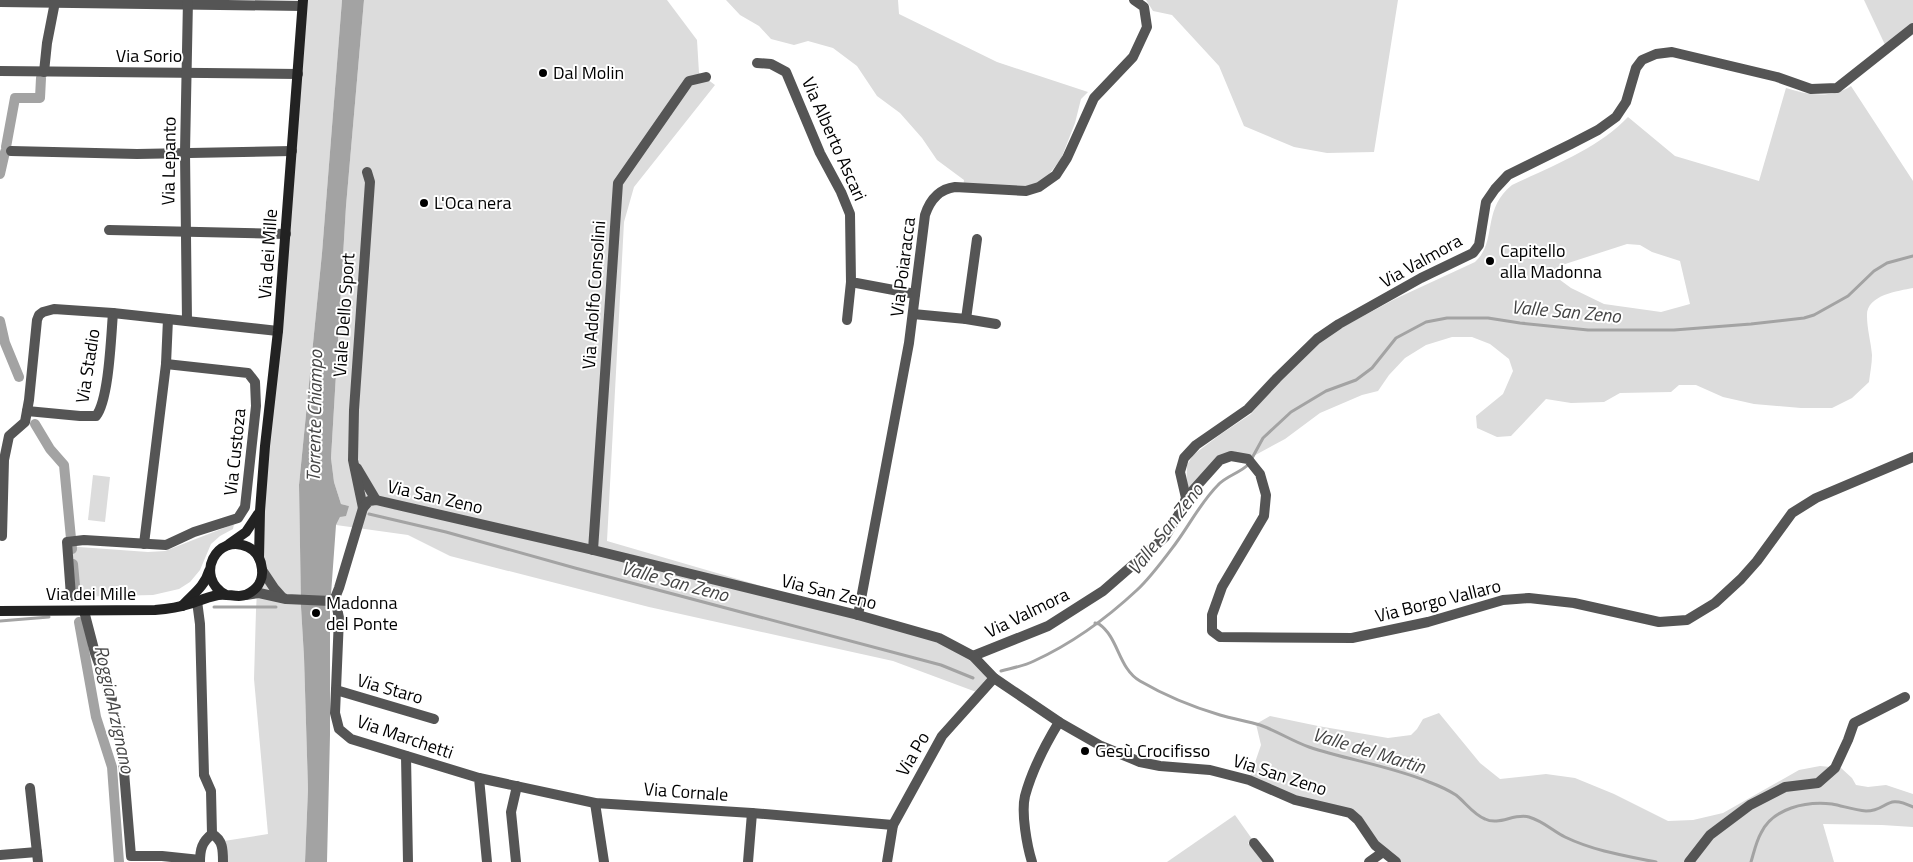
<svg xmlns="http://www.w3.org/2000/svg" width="1913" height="862" viewBox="0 0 1913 862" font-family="'Titillium Web',sans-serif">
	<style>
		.green { fill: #dcdcdc; fill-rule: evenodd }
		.water { fill: #a3a3a3 }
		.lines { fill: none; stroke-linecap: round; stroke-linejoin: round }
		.stream { stroke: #a3a3a3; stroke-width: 3 }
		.canal { stroke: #a3a3a3; stroke-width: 10 }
		.minor { stroke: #555; stroke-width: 10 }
		.tertiary { stroke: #555; stroke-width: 10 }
		.secondary { stroke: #222; stroke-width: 10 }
		.poi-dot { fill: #000; stroke: #fff; stroke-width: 2 }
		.labels { text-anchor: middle; stroke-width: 4; stroke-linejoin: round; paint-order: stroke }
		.street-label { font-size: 18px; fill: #000; stroke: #fff }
		.poi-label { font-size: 18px; fill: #000; stroke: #fff; text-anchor: start }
		.water-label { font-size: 19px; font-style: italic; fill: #444; stroke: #fff }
	</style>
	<rect width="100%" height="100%" fill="#fff"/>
	<g class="green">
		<polygon points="303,0 342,0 322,253 299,485 301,607 304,657 308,789 305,862 225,862 224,841 268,834 254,679 256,610 265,446"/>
		<polygon points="364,0 667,0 697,40 699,73 715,85 634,187 624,222 607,541 939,638 973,656 994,678 979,693 893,661 649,607 450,556 408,535 336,525 340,517 349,506 341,504 334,482 331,458 346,206"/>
		<polygon points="726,0 898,0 899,14 997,62 1088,92 1081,99 1075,123 1061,159 1039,187 963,187 964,180 937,160 922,138 900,113 877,96 857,66 833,48 808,41 794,45 771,39 759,26 740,15"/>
		<polygon points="1146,0 1398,0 1374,152 1327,153 1294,147 1244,126 1219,66 1172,15 1153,11"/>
		<polygon points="1864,0 1913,0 1913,32 1887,49"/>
		<path d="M1851,86L1913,181V288C1898,291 1866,295 1867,316C1867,329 1871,342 1872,355C1872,364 1870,373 1869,382L1852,398L1832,408H1801L1754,404L1723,397L1696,385H1679L1671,392L1620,393L1604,402L1571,403L1546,399L1511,436L1497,437L1477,428L1476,416L1503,394L1513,371L1509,359L1490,344L1472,337H1452L1426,345L1405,358L1389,375L1378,391L1362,395L1320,413L1285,439L1248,459L1231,456L1186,498L1187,465L1193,455L1221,434L1251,414L1272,389L1324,337L1395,299L1475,262C1498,241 1481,210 1512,185C1550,167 1599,148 1628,117L1675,156L1759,181L1786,88C1808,95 1831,99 1851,86ZM1627,244L1640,245L1652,252L1680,261L1690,304L1661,312L1604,304L1571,288L1552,274L1559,266Z"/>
		<polygon points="93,475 110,477 105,522 88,520"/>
		<polygon points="234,524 233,529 220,536 211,544 200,570 190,582 179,589 153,595 67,597 65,546 148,552 165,551"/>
		<polygon points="1439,713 1480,763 1500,779 1546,774 1575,778 1614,794 1668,821 1693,820 1723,813 1799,770 1820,766 1841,768 1852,778 1856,785 1868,787 1886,785 1913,794 1913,827 1882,825 1823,824 1834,862 1396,862 1358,820 1249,780 1261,745 1256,724 1270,716 1318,726 1388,738 1411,735 1417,729 1423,719"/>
		<polygon points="1235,815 1252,839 1248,843 1263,862 1167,862"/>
	</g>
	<polygon class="water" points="342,0 364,0 346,206 331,458 334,482 341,504 349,506 346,516 340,517 336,525 330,608 330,735 327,862 305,862 308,789 304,657 301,607 299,485 322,253"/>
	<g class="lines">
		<g class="stream">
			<polyline points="1251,460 1263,438 1291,412 1326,391 1356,380 1372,368 1396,338 1426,322 1447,318 1488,318 1520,323 1588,330 1674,330 1751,324 1804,318 1814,315 1848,296 1874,271 1887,263 1913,256"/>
			<polyline points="369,514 446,532 575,568 941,665 973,678"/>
			<polyline points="214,607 276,607"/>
			<polyline points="0,621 49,617"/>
			<path d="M1095,623L1099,624C1119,638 1118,668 1140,681C1164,695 1193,707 1220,715C1233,719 1247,721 1260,725C1277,731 1292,741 1309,747C1348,760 1390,766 1429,782C1437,785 1448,790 1456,795C1466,803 1473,814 1485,819C1499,826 1514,813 1529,817C1543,821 1553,831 1565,837C1594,851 1626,856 1656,862"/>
			<path d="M1001,671C1012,668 1024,666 1034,661C1071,644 1107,618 1137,590C1151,577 1164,559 1176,543C1190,524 1201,502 1218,485C1226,476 1240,473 1249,464"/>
			<path d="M1751,862C1754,852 1756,842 1761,833C1773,808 1806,801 1832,804C1843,806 1854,810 1866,811C1888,811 1885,793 1913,807"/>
		</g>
		<g class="canal">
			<polyline points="6,147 15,98 40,98 41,78"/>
			<polyline points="0,174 5,152"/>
			<polyline points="0,321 5,343 19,377"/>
			<polyline points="35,424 50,449 64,465 72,549"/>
			<polyline points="73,564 76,597"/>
			<polyline points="79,622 96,717 112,767 119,862"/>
		</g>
		<g class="minor">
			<polyline points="0,2 302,6"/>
			<polyline points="757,63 771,64 786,72 820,153 841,192 850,214 851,282 915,294"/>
			<polyline points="0,71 298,74"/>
			<polyline points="44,72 47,43 55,2"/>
			<polyline points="11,151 137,154 292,151"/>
			<polyline points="109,230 286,234"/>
			<polyline points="913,314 966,319 977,239"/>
			<polyline points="966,319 996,324"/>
			<polyline points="847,320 851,282"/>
			<polyline points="187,321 185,152 188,0"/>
			<path d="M27,411L80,416H96C109,400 111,336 113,313"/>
			<polyline points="357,468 376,500"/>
			<polyline points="1186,498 1220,460 1231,456 1248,459 1260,474 1266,495 1264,516 1222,587 1212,615 1212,631 1220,637 1352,638 1428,622 1503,600 1529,598 1574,603 1659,622 1687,620 1715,603 1741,579 1757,561 1792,513 1816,498 1913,457"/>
			<polyline points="363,508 353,460 354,410 370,182 367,172"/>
			<polyline points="2,536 4,460 9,436 25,422 29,400 37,320 39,315 43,312 54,309 113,313 278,331"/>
			<polyline points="144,544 166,364 168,319"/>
			<polyline points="593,550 618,183 689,81 706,77"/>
			<polyline points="71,596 67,542 84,540 166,545 194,532 238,518 245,507 256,406 255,382 248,373 166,364"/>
			<polyline points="335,598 339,618 335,713 339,729 351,739 479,778 487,862"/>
			<path d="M197,601L200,624L204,775L211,791L212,834C202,842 200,849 200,862"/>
			<polyline points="84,611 95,653 112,699"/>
			<path d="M858,615L909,343L925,215C930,200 939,189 955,187L1026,191L1039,187L1056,175L1067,158L1094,98L1133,57L1147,27L1144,7L1134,0"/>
			<polyline points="973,656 1048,626 1103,591 1165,537 1182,509 1186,498 1180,472 1184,458 1196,445 1248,409 1277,378 1317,339 1339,324 1421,278 1473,253 1479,245 1486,202 1495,189 1508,175 1571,144 1598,130 1616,117 1626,102 1636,68 1642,60 1656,54 1672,52 1777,77 1811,89 1837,88 1913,28"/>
			<polyline points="336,690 434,719"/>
			<polyline points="406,756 408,862"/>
			<polyline points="123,760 131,856 162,856 200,860"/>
			<polyline points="479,778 595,803 752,813 893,825"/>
			<polyline points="30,788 38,862"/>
			<polyline points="595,803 604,862"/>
			<path d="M212,834C223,840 223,850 223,862"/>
			<polyline points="1254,843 1269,862"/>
			<polyline points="0,855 37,852"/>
			<polyline points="516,862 511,812 517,786"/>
			<polyline points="748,862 752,813"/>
			<polyline points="887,862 893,825 942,736 994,678"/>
			<path d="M1032,862C1027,846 1021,813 1025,796C1032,770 1045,745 1059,722"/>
			<polyline points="1369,862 1383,852"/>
			<polyline points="1689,862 1710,835 1750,805 1785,787 1818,783 1835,768 1848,740 1854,723 1905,697"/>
		</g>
		<g class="tertiary">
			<polyline points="262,570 274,588 282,597"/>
			<polyline points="246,595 259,593 286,599 330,601 335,598 339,588 363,508 369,501 376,500 593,550 858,615 939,638 973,656 994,678 1059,722 1101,746 1140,762 1160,766 1210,770 1249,780 1295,800 1350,813 1358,820 1375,845 1396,862"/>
		</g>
		<g class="secondary">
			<polyline points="229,544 246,532 258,514"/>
			<polyline points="259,558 260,511 265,446 278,331 303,0"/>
			<path d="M182,606C193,594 205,586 209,571"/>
			<path d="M0,611L155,610C167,609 177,608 189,604C198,601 208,597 218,595C230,593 240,600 251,592C259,587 263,578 262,569C261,559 256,551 248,547C217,532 193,577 226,595"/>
		</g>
	</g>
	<g class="poi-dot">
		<circle cx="543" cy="73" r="5"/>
		<circle cx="424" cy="203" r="5"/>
		<circle cx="1490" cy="261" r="5"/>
		<circle cx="316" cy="613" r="5"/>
		<circle cx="1085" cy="751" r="5"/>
	</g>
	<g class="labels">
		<g class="street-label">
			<text x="149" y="62">Via Sorio</text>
			<text transform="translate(834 139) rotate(66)" y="6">Via Alberto Ascari</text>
			<text transform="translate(169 161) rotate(-89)" y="6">Via Lepanto</text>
			<text transform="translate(268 254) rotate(-86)" y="6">Via dei Mille</text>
			<text transform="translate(1421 261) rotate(-29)" y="6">Via Valmora</text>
			<text transform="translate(903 267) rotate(-83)" y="6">Via Poiaracca</text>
			<text transform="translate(594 295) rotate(-86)" y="6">Via Adolfo Consolini</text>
			<text transform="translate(344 315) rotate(-86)" y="6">Viale Dello Sport</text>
			<text transform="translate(88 366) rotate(-81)" y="6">Via Stadio</text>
			<text transform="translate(235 452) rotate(-84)" y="6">Via Custoza</text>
			<text transform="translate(435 497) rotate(13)" y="6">Via San Zeno</text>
			<text transform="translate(829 592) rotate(14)" y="6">Via San Zeno</text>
			<text x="91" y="600">Via dei Mille</text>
			<text transform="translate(1438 601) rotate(-14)" y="6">Via Borgo Vallaro</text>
			<text transform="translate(1027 613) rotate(-26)" y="6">Via Valmora</text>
			<text transform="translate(390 689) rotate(16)" y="6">Via Staro</text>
			<text transform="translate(405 737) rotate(19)" y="6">Via Marchetti</text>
			<text transform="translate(913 754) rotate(-60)" y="6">Via Po</text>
			<text transform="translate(1280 775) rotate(18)" y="6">Via San Zeno</text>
			<text transform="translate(686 792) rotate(4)" y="6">Via Cornale</text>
		</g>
		<g class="poi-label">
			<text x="553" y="79">Dal Molin</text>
			<text x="434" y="209">L'Oca nera</text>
			<text x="1500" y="257">Capitello<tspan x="1500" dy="21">alla Madonna</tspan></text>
			<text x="326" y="609">Madonna<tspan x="326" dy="21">del Ponte</tspan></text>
			<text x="1095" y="757">Gesù Crocifisso</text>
		</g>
		<g class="water-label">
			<text transform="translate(1566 311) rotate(5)" y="7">Valle San Zeno</text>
			<text transform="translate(314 416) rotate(-89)" y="7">Torrente Chiampo</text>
			<text transform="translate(1165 529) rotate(-52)" y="7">Valle San Zeno</text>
			<text transform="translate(675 581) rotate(15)" y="7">Valle San Zeno</text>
			<text transform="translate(115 709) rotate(78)" y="7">Roggia Arzignano</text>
			<text transform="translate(1369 750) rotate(17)" y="7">Valle del Martin</text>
		</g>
	</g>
</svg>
